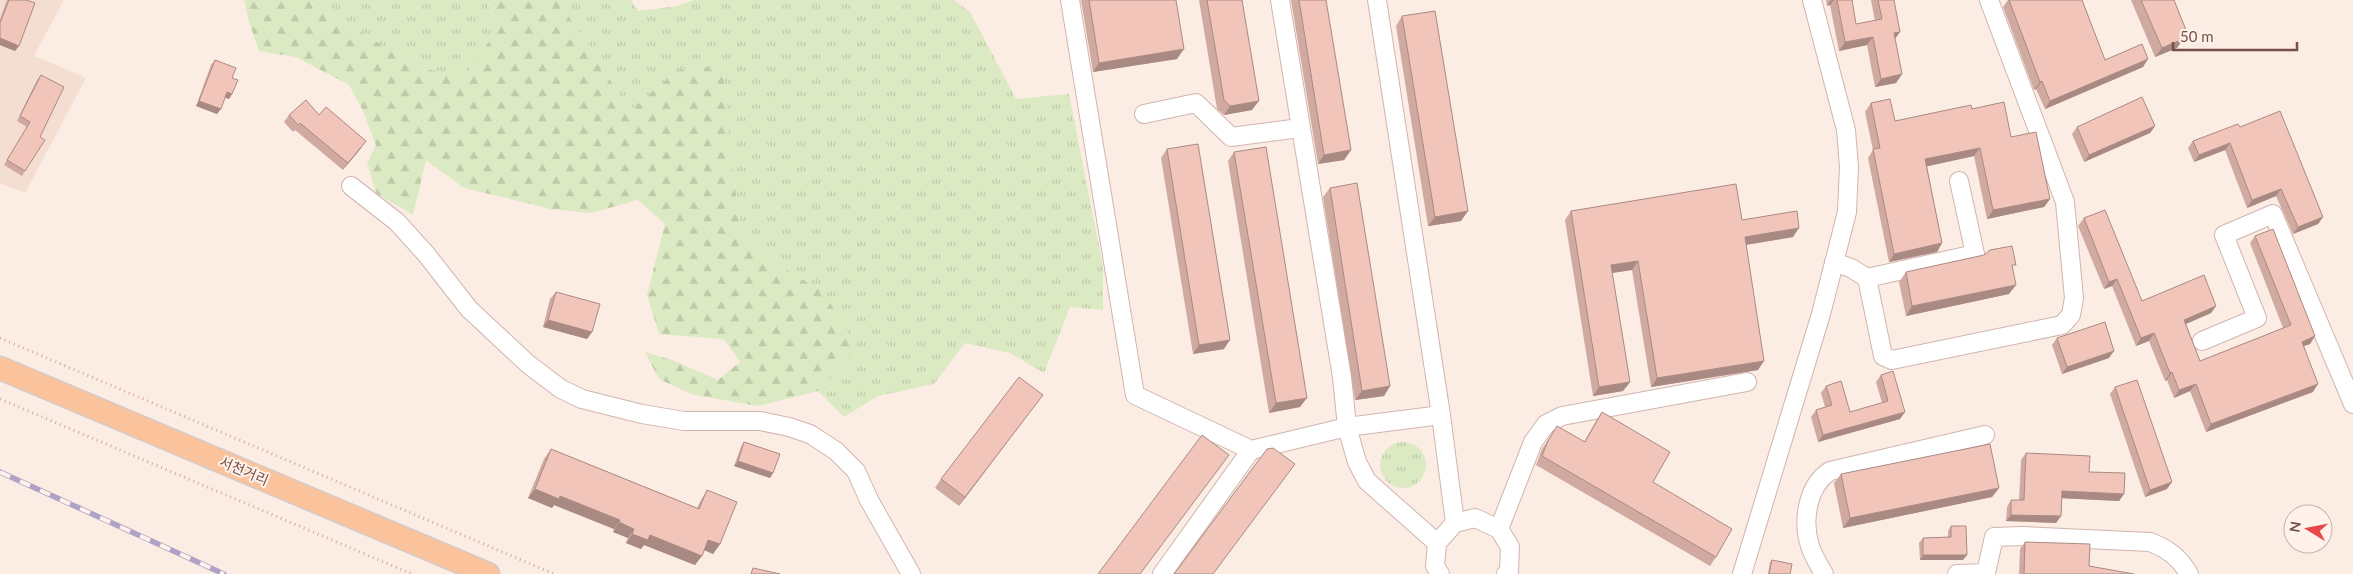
<svg xmlns="http://www.w3.org/2000/svg" width="2353" height="574" viewBox="0 0 2353 574" font-family="Lato,'Noto Sans KR',sans-serif">
	<style>
		.residential { fill: #f4ded2 }
		.grass { fill: url(#grass-tufts) }
		.forest { fill: url(#forest-firs) }
		.lines { fill: none; stroke-linecap: round; stroke-linejoin: round }
		.minor-casing { stroke: #d0b5ad; stroke-width: 20 }
		.major-casing { stroke: #d6cac8; stroke-width: 25 }
		.path { stroke: #d7a89e; stroke-width: 3; stroke-dasharray: 1 4; stroke-linecap: butt }
		.minor { stroke: #fff; stroke-width: 18 }
		.major { stroke: #fbc39c; stroke-width: 22 }
		.rail-casing { stroke: #aea2c6; stroke-width: 5.5 }
		.rail { stroke: #fff2ea; stroke-width: 4; stroke-dasharray: 11; stroke-linecap: butt }
		.wall { fill: #d0a9a1 }
		.shaded-wall { fill: #a98a83 }
		.building { fill: #f2c5bb; stroke: #a98a83 }
		.labels { text-anchor: middle; stroke-width: 4; stroke-linejoin: round; paint-order: stroke }
		.street-label { font-size: 14px; fill: #755049; stroke: #fff2ea }
	</style>
	<defs>
		<pattern id="grass-tufts" width="24" height="20" patternUnits="userSpaceOnUse" patternTransform="scale(1.25)"><rect width="24" height="20" fill="#dbeac2"/><path d="M3 7l-1-3M5 7V3M7 7l1-3M15 17l-1-3M17 17v-4M19 17l1-3" fill="none" stroke="#bfcaa8"/></pattern>
		<pattern id="forest-firs" width="22" height="20" patternUnits="userSpaceOnUse" patternTransform="scale(1.25)"><rect width="22" height="20" fill="#dbeac2"/><path d="M5 1l3.5 6h-7zM16 11l3.5 6h-7z" fill="#bfcaa8"/></pattern>
	</defs>
	<rect width="100%" height="100%" fill="#fcede4"/>
	<polygon class="residential" points="0,0 64,0 34,56 86,78 25,193 0,183"/>
	<g class="grass">
		<polygon points="307,0 486,0 499,27 467,75 422,69"/>
		<polygon points="557,0 631,0 638,11 677,6 694,0 954,0 970,12 1016,99 1069,94 1103,267 1103,310 1070,307 1044,373 1010,353 965,343 934,384 878,396 844,417 818,391 848,361 778,264 742,236 732,167 677,70 629,112 592,50"/>
		<circle cx="1403" cy="465" r="23"/>
	</g>
	<polygon class="forest" points="244,0 307,0 422,69 466,74 499,27 486,0 557,0 592,50 629,112 677,70 723,65 732,167 742,236 778,264 824,293 855,344 848,361 818,391 758,406 694,395 659,379 645,352 672,360 718,380 740,362 724,339 659,334 647,295 665,224 638,200 591,213 551,209 464,188 426,160 413,215 376,193 367,163 376,145 363,111 349,85 296,57 259,51 249,22"/>
	<g class="lines">
		<defs>
			<g id="minor">
				<polyline points="1070,0 1135,395 1251,450 1347,427 1357,462 1367,481 1437,543"/>
				<polyline points="1280,0 1342,377 1347,427 1441,415"/>
				<polyline points="1377,0 1441,415 1455,523"/>
				<polyline points="1144,114 1196,103 1231,137 1300,128"/>
				<polyline points="351,186 397,222 426,254 469,309 528,364 561,389 582,399 642,414 684,421 760,421 789,427 810,434 836,451 856,471 869,500 911,574"/>
				<polyline points="1834,262 1851,268 1867,278 1883,356 1892,360 2062,325 2071,315 2074,298 2065,202 1989,0"/>
				<polyline points="1867,278 1975,254 1959,181"/>
				<polyline points="2202,341 2257,318 2224,235 2273,214 2353,404"/>
				<polyline points="1499,529 1533,442 1546,424 1562,416 1747,382"/>
				<polyline points="1162,574 1251,450"/>
				<polyline points="1440,574 1435,566 1437,543 1455,523 1475,518 1499,529 1510,547 1509,571 1506,574"/>
				<polyline points="1742,574 1821,314 1847,212 1849,167 1846,130 1812,0"/>
				<path d="M1824,574C1819,565 1813,556 1810,546C1802,521 1807,486 1830,471L1985,435"/>
				<path d="M1957,574L1986,573L1994,537L2022,536L2150,542C2168,549 2179,557 2189,574"/>
			</g>
			<polyline id="major" points="0,368 488,574"/>
		</defs>
		<use href="#minor" class="minor-casing"/>
		<use href="#major" class="major-casing"/>
		<g class="path">
			<polyline points="0,338 554,574"/>
			<polyline points="0,399 412,574"/>
		</g>
		<use href="#minor" class="minor"/>
		<use href="#major" class="major"/>
		<defs>
			<polyline id="rail" points="0,472 224,574"/>
		</defs>
		<use href="#rail" class="rail-casing"/>
		<use href="#rail" class="rail"/>
	</g>
	<g class="wall">
		<polygon points="7,0 26,0 15,51 0,45 0,19"/>
		<polygon points="1081,0 1176,0 1177,59 1093,72"/>
		<polygon points="1199,0 1242,0 1252,110 1224,115 1217,109"/>
		<polygon points="1291,0 1326,0 1351,150 1344,160 1318,164"/>
		<polygon points="1826,0 1853,0 1852,0 1856,24 1875,21 1871,0 1894,0 1900,32 1895,39 1902,74 1896,83 1875,87 1867,45 1839,51 1830,5 1827,6"/>
		<polygon points="2008,0 2082,0 2105,60 2143,67 2045,109 2036,89 2034,90 2003,7"/>
		<polygon points="2131,0 2174,0 2186,30 2182,36 2183,39 2177,48 2155,57"/>
		<polygon points="1402,16 1461,221 1428,226 1396,26"/>
		<polygon points="215,60 232,78 232,94 229,99 225,97 217,114 196,106 211,65"/>
		<polygon points="41,75 40,137 25,171 22,176 4,165 27,127 17,121 37,80"/>
		<polygon points="1871,103 1895,121 1972,109 2011,137 2050,199 2044,207 1987,219 1974,156 1927,166 1942,243 1937,252 1889,262 1868,158 1873,150 1865,112"/>
		<polygon points="289,115 319,115 361,148 343,170 295,130 293,132 284,122"/>
		<polygon points="2155,126 2150,133 2084,162 2072,134 2077,127"/>
		<polygon points="2240,127 2323,217 2318,224 2293,234 2276,196 2247,208 2225,150 2194,162 2188,148 2193,141"/>
		<polygon points="1167,149 1224,349 1193,354 1161,158"/>
		<polygon points="1234,152 1300,407 1269,413 1228,161"/>
		<polygon points="1330,188 1390,386 1384,396 1355,400 1323,197"/>
		<polygon points="1571,211 1742,220 1793,237 1746,245 1758,370 1651,387 1632,270 1612,273 1630,382 1623,391 1593,396 1565,220"/>
		<polygon points="2084,218 2142,301 2216,306 2211,313 2186,324 2200,361 2283,328 2250,243 2255,236 2315,336 2310,344 2303,346 2313,392 2206,432 2190,391 2174,398 2167,380 2165,381 2149,341 2136,346 2112,286 2104,289 2078,226"/>
		<polygon points="2013,269 2009,294 1906,316 1899,282 1906,272"/>
		<polygon points="556,292 592,332 587,339 543,327 550,299"/>
		<polygon points="2057,338 2109,358 2062,374 2052,345"/>
		<polygon points="1881,375 1900,419 1818,442 1811,417 1816,410 1825,407 1821,393 1826,386 1850,412 1882,403 1876,382"/>
		<polygon points="2115,387 2167,489 2145,497 2110,394"/>
		<polygon points="1036,404 959,506 935,488 941,479"/>
		<polygon points="1602,412 1653,482 1716,557 1710,566 1536,465 1542,449 1557,426 1584,442 1596,421"/>
		<polygon points="744,442 773,473 770,478 734,466 741,447"/>
		<polygon points="551,449 697,508 701,500 707,490 720,544 713,554 704,550 695,565 644,545 641,549 626,543 628,538 613,532 614,529 554,505 552,508 528,498 544,459"/>
		<polygon points="2026,453 2089,472 2124,494 2119,501 2062,498 2061,516 2056,523 2006,521 2007,507 2011,500 2019,500 2021,460"/>
		<polygon points="1841,474 1999,488 1992,497 1843,528 1834,483"/>
		<polygon points="1951,526 1963,560 1920,560 1919,543 1923,538 1948,537 1948,531"/>
		<polygon points="2025,542 2089,566 2134,574 2019,574 2020,549"/>
		<polygon points="1772,560 1790,574 1768,574 1770,562"/>
	</g>
	<g class="shaded-wall">
		<polygon points="1831,0 1834,0 1830,5 1827,6"/>
		<polygon points="2186,30 2180,39 2181,32"/>
		<polygon points="1900,32 1894,40 1894,33"/>
		<polygon points="1873,37 1867,45 1839,51 1845,42"/>
		<polygon points="0,38 19,46 15,51 0,45"/>
		<polygon points="2183,39 2177,48 2155,57 2162,48"/>
		<polygon points="1184,49 1177,59 1093,72 1099,63"/>
		<polygon points="2148,59 2143,67 2045,109 2050,101"/>
		<polygon points="1902,74 1896,83 1875,87 1881,79"/>
		<polygon points="2042,81 2036,89 2034,90 2040,82"/>
		<polygon points="227,92 232,94 229,99 223,97"/>
		<polygon points="199,101 221,109 217,114 196,106"/>
		<polygon points="1259,101 1252,110 1224,115 1230,106"/>
		<polygon points="2155,126 2150,133 2084,162 2089,155"/>
		<polygon points="366,141 361,148 343,170 348,163"/>
		<polygon points="2230,143 2225,150 2194,162 2199,155"/>
		<polygon points="1980,148 1974,156 1920,168 1925,159"/>
		<polygon points="1351,150 1344,160 1318,164 1324,155"/>
		<polygon points="2281,189 2276,196 2247,208 2252,200"/>
		<polygon points="2050,199 2044,207 1987,219 1993,210"/>
		<polygon points="1468,211 1461,221 1428,226 1435,217"/>
		<polygon points="2323,217 2318,224 2293,234 2298,227"/>
		<polygon points="1799,228 1793,237 1738,246 1745,237"/>
		<polygon points="1942,243 1937,252 1889,262 1894,254"/>
		<polygon points="1638,261 1632,270 1605,274 1611,265"/>
		<polygon points="2117,279 2112,286 2104,289 2109,282"/>
		<polygon points="2016,285 2009,294 1906,316 1912,306"/>
		<polygon points="2216,306 2211,313 2179,327 2184,320"/>
		<polygon points="548,320 592,332 587,339 543,327"/>
		<polygon points="2154,333 2149,341 2136,346 2141,338"/>
		<polygon points="2315,336 2310,344 2296,349 2302,342"/>
		<polygon points="1230,340 1224,349 1193,354 1199,345"/>
		<polygon points="2114,351 2109,358 2062,374 2067,367"/>
		<polygon points="1764,361 1758,370 1651,387 1657,378"/>
		<polygon points="2172,372 2167,380 2165,381 2170,373"/>
		<polygon points="1630,382 1623,391 1593,396 1599,387"/>
		<polygon points="2196,384 2190,391 2174,398 2179,390"/>
		<polygon points="2318,384 2313,392 2206,432 2211,424"/>
		<polygon points="1390,386 1384,396 1355,400 1362,391"/>
		<polygon points="1043,395 1036,404 959,506 965,497"/>
		<polygon points="1307,398 1300,407 1269,413 1276,403"/>
		<polygon points="1905,412 1900,419 1818,442 1823,435"/>
		<polygon points="738,461 773,473 770,478 734,466"/>
		<polygon points="2172,482 2167,489 2145,497 2150,490"/>
		<polygon points="1999,488 1992,497 1843,528 1850,518"/>
		<polygon points="535,489 560,496 620,520 614,529 554,505 552,508 528,498"/>
		<polygon points="2062,491 2124,494 2119,501 2057,498"/>
		<polygon points="2011,515 2061,516 2056,523 2006,521"/>
		<polygon points="619,522 634,529 628,538 613,532"/>
		<polygon points="632,534 650,535 702,556 695,565 644,545 641,549 626,543"/>
		<polygon points="708,540 720,544 713,554 702,549"/>
		<polygon points="1923,555 1967,555 1963,560 1920,560"/>
	</g>
	<g class="building">
		<polygon points="9,0 26,0 35,3 19,46 0,38 0,23"/>
		<polygon points="1089,0 1176,0 1184,49 1099,63"/>
		<polygon points="1207,0 1242,0 1259,101 1230,106 1224,100"/>
		<polygon points="1299,0 1326,0 1351,150 1324,155"/>
		<polygon points="1837,0 1852,0 1856,24 1882,19 1878,0 1894,0 1900,32 1894,33 1902,74 1881,79 1873,37 1845,42"/>
		<polygon points="2009,0 2082,0 2105,60 2142,44 2148,59 2050,101 2042,81 2040,82"/>
		<polygon points="2141,0 2174,0 2186,30 2181,32 2183,39 2162,48"/>
		<polygon points="1435,11 1468,211 1435,217 1402,16"/>
		<polygon points="215,60 236,68 232,78 238,80 232,94 227,92 221,109 199,101"/>
		<polygon points="41,75 64,87 40,137 45,140 25,171 7,160 30,122 20,116"/>
		<polygon points="2142,97 2155,126 2089,155 2077,127"/>
		<polygon points="1890,99 1895,121 1971,105 1972,109 2004,102 2011,137 2036,132 2050,199 1993,210 1980,148 1925,159 1942,243 1894,254 1873,149 1880,148 1871,103"/>
		<polygon points="306,100 319,115 326,107 366,141 348,163 300,123 298,125 289,115"/>
		<polygon points="2280,111 2323,217 2298,227 2281,189 2252,200 2230,143 2199,155 2193,141 2238,124 2240,127"/>
		<polygon points="1198,144 1230,340 1199,345 1167,149"/>
		<polygon points="1266,147 1307,398 1276,403 1234,152"/>
		<polygon points="1357,183 1390,386 1362,391 1330,188"/>
		<polygon points="1736,184 1742,220 1797,211 1799,228 1745,237 1764,361 1657,378 1638,261 1611,265 1630,382 1599,387 1571,211"/>
		<polygon points="2105,210 2142,301 2204,275 2216,306 2184,320 2200,361 2291,325 2255,236 2273,229 2315,336 2302,342 2318,384 2211,424 2196,384 2179,390 2172,372 2170,373 2154,333 2141,338 2117,279 2109,282 2084,218"/>
		<polygon points="2012,246 2016,265 2012,265 2016,285 1912,306 1906,272 1984,255 1990,250"/>
		<polygon points="556,292 600,304 592,332 548,320"/>
		<polygon points="2105,322 2114,351 2067,367 2057,338"/>
		<polygon points="1893,371 1905,412 1823,435 1816,410 1832,405 1826,386 1841,381 1850,412 1888,401 1881,375"/>
		<polygon points="1019,377 1043,395 965,497 941,479"/>
		<polygon points="2137,380 2172,482 2150,490 2115,387"/>
		<polygon points="1602,412 1670,452 1653,482 1732,529 1716,557 1542,456 1548,441 1557,426 1585,442"/>
		<polygon points="1202,435 1229,455 1140,574 1098,574"/>
		<polygon points="744,442 780,454 773,473 738,461"/>
		<polygon points="1990,444 1999,488 1850,518 1841,474"/>
		<polygon points="1273,448 1295,464 1213,574 1174,574 1267,449"/>
		<polygon points="551,449 699,509 707,490 737,502 720,544 708,540 702,556 650,535 648,540 632,534 634,529 619,522 620,520 560,496 559,499 535,489"/>
		<polygon points="2026,453 2090,456 2089,472 2125,473 2124,494 2062,491 2061,516 2011,515 2011,500 2024,500"/>
		<polygon points="1951,526 1966,526 1967,555 1923,555 1923,538 1951,537"/>
		<polygon points="2025,542 2090,544 2089,566 2134,574 2024,574"/>
		<polygon points="1772,560 1792,564 1790,574 1769,574"/>
		<polygon points="753,568 780,574 751,574"/>
	</g>
	<g class="labels">
		<g class="street-label">
			<text transform="translate(244 471) rotate(23)" y="5">서천거리</text>
		</g>
	</g>
	<g transform="translate(2308 529) rotate(280)"><circle r="24" fill="#fff2ea" stroke="#c8b1aa"/>
	<path d="M0-4L9 19L0 12L-9 19Z" fill="#e74a48"/>
	<text y="-8" font-size="14" font-weight="bold" text-anchor="middle" fill="#755049">N</text>
	</g>
	<path d="M2173 42v8h124v-8" fill="none" stroke="#755049" stroke-width="2.5"/>
	<text x="2180" y="42" font-size="15" fill="#755049" stroke="#fff2ea" stroke-width="4" paint-order="stroke">50 m</text>
</svg>
